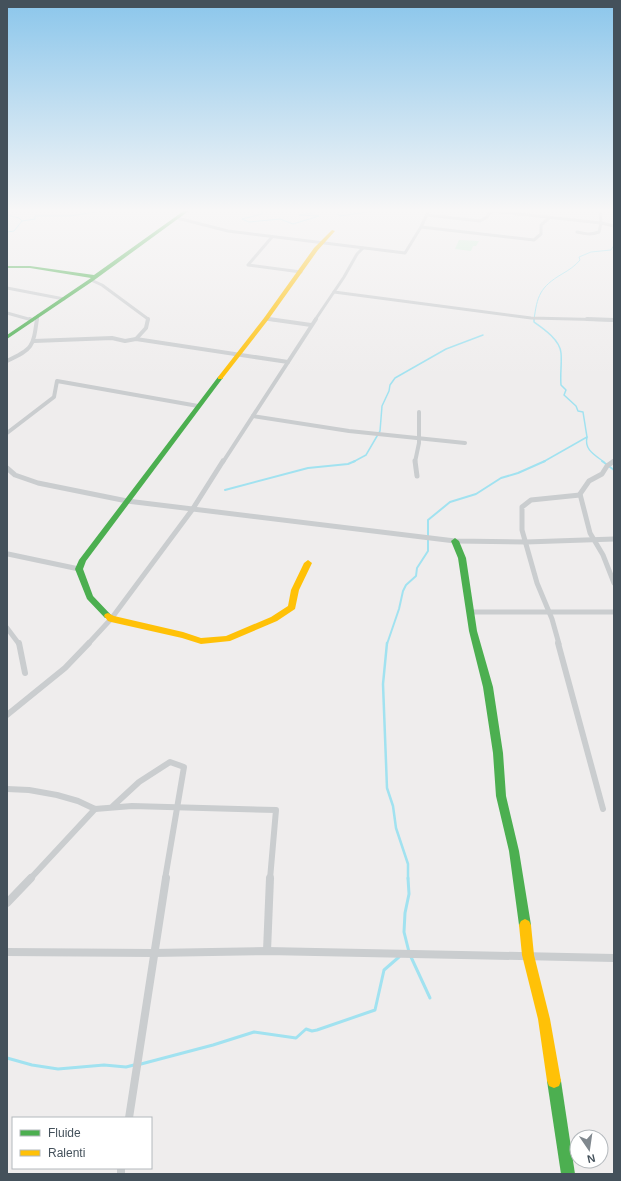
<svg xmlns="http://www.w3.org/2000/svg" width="621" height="1181" viewBox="0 0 621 1181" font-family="Arial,sans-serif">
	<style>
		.green { fill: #d0efda }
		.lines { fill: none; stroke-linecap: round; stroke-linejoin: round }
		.stream-far4 { stroke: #a1e2f0; stroke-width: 1 }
		.stream-far3 { stroke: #a1e2f0; stroke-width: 1.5 }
		.stream-far2 { stroke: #a1e2f0; stroke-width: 2 }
		.stream-far1 { stroke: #a1e2f0; stroke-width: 2.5 }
		.stream { stroke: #a1e2f0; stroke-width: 3 }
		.street-far4 { stroke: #cacdcf; stroke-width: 3 }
		.street-far3 { stroke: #cacdcf; stroke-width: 4 }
		.street-far2 { stroke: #cacdcf; stroke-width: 5 }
		.street-far1 { stroke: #cacdcf; stroke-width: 6 }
		.street { stroke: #cacdcf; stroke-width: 8 }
		.fast { fill: #4caf50; fill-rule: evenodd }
		.slow { fill: #ffc107; fill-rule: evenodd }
	</style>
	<rect width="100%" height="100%" fill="#efeded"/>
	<polygon class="green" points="459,240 479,241 476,246 473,246 471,251 455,249"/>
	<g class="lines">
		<g class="stream-far4">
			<polyline points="261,210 262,214 242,219 249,222 280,219 293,224 319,216 299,215 313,213 313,210"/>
			<polyline points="339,210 337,214 340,216 381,210"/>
			<polyline points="7,215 19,218 22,221"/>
			<polyline points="7,232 14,231 22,221 35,219 35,216 70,216 109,210"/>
			<path d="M534,320C537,296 540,287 562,274C569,270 575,266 580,260L579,257L591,252L611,250L614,245"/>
		</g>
		<g class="stream-far3">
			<path d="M534,319V322C544,329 560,340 561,353C562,363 560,374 561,385L566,390L564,395L576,406L578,411L583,412L587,437L543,462"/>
			<path d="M587,437C584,450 595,455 604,462"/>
			<polyline points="353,462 366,455 380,431 382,406 389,391 390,385 395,378 446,349 483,335"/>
		</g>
		<g class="stream-far2">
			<polyline points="602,461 614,470"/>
			<polyline points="225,490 308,468 348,464 355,461"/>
			<polyline points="387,644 399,609 403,591 406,585 416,576 417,568 428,551 428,520 450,502 476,494 501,478 518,473 545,461"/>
		</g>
		<polyline class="stream-far1" points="387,643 383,684 387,788 393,806 396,828 408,864 408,879"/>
		<g class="stream">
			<polyline points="408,878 409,894 405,913 404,932 409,952"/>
			<polyline points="411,957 430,998"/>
			<polyline points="7,1058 32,1065 58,1069 104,1065 126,1067 134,1065"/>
			<polyline points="141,1064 213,1045 254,1032 296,1038 306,1029 312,1031 317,1030 375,1010 384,970 399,957"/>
		</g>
		<g class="street-far4">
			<polyline points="491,211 601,223 600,210"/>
			<polyline points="427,215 480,221 487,217 492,210"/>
			<polyline points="177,218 228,231 405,253 421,227 429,210"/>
			<polyline points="421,227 534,240 541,234 541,225 549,218"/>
			<path d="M577,232C585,234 591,235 599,232L601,223L614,226"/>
			<polyline points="272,237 248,265 301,272"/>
			<polyline points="91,280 102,285 148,319 148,320"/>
			<polyline points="7,288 64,299"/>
			<polyline points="334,292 531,318 614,320"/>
			<polyline points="7,313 32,320"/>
			<polyline points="266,319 276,320"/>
			<polyline points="37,320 38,316"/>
			<polyline points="315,320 344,277 357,254 363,248"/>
		</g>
		<g class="street-far3">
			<polyline points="30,319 32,320"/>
			<polyline points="269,319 311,325"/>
			<polyline points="587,319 614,320"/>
			<polyline points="136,339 146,328 148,319"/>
			<polyline points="34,341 112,338 125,341 136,339 288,362"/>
			<path d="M7,361C33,349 33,347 37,319"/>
			<polyline points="253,416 349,431 465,443"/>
			<polyline points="7,433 54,397 57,381 198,406"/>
			<polyline points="223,462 316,319"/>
			<polyline points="415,462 419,443 419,412"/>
		</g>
		<g class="street-far2">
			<polyline points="415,461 417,476"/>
			<polyline points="614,461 607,466 602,474 589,481 580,494 590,533 603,555 614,583"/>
			<polyline points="7,468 15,475 38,483 127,501 455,541 526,542 614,539"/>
			<polyline points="8,554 79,569"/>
			<polyline points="470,612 614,612"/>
			<polyline points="7,628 19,644"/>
			<polyline points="88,644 111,619 192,510 223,461"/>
			<polyline points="559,644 552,619 537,583 522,530 522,507 531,500 580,495"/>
		</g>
		<g class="street-far1">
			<polyline points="19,643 25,673"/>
			<polyline points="558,643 603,809"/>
			<polyline points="7,715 65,668 89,643"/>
			<polyline points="7,789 29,790 57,795 78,801 95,809 132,806 276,810 270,879"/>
			<polyline points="113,806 139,782 170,762 184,767 165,879"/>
			<polyline points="30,879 95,809"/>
		</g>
		<g class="street">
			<polyline points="7,903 31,878"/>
			<polyline points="267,951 270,878"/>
			<polyline points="7,952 153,953 267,951 614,958"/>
			<polyline points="129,1118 166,878"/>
			<polyline points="121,1168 121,1174"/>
		</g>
		<g class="fast">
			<polygon points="185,210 190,210 93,281 7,339 7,335 91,278 30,268 7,268 7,266 30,266 94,275"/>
			<polygon points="220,376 223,378 222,379 86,561 83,569 93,596 112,616 111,618 105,618 87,599 75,569 79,560 218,377"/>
			<polygon points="455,538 459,541 466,558 477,631 493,687 503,753 506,796 519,851 531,925 529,929 525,931 521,929 519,925 509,851 496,796 493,753 483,687 469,631 458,558 451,541"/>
			<polygon points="554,1074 559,1076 561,1081 575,1174 561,1174 547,1081 549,1076"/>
		</g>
		<g class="slow">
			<polygon points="332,230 335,231 318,250 268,320 222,379 218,379 218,377 264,318 314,248"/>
			<polygon points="308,560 312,563 299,590 295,609 277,621 230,641 201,644 182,638 111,622 108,621 104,616 105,614 108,613 114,616 183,632 201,638 226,636 271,617 288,606 291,590 304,563"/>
			<polygon points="525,919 529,921 531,925 534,955 550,1019 561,1081 559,1086 554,1088 549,1086 547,1081 538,1019 522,955 519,925 521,921"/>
		</g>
	</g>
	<linearGradient id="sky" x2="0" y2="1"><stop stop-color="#8bc6eb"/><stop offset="0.56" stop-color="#f8f7f7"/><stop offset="1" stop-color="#f8f7f7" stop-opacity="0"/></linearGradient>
	<rect width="621" height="376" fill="url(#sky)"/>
	<rect width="621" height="1181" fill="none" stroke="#44515b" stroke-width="16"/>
	<rect x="12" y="1117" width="140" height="52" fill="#ffffff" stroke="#b4b9bd"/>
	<rect x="20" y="1130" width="20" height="6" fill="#4caf50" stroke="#b4b9bd"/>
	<text x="48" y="1137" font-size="12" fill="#44515b">Fluide</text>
	<rect x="20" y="1150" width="20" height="6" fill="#ffc107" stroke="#b4b9bd"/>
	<text x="48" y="1157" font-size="12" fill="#44515b">Ralenti</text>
	<g transform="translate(589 1149) rotate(167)"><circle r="19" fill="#ffffff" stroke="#b4b9bd"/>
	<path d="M0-3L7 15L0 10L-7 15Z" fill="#80888e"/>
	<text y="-6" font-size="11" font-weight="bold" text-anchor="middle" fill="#44515b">N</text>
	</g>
</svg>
